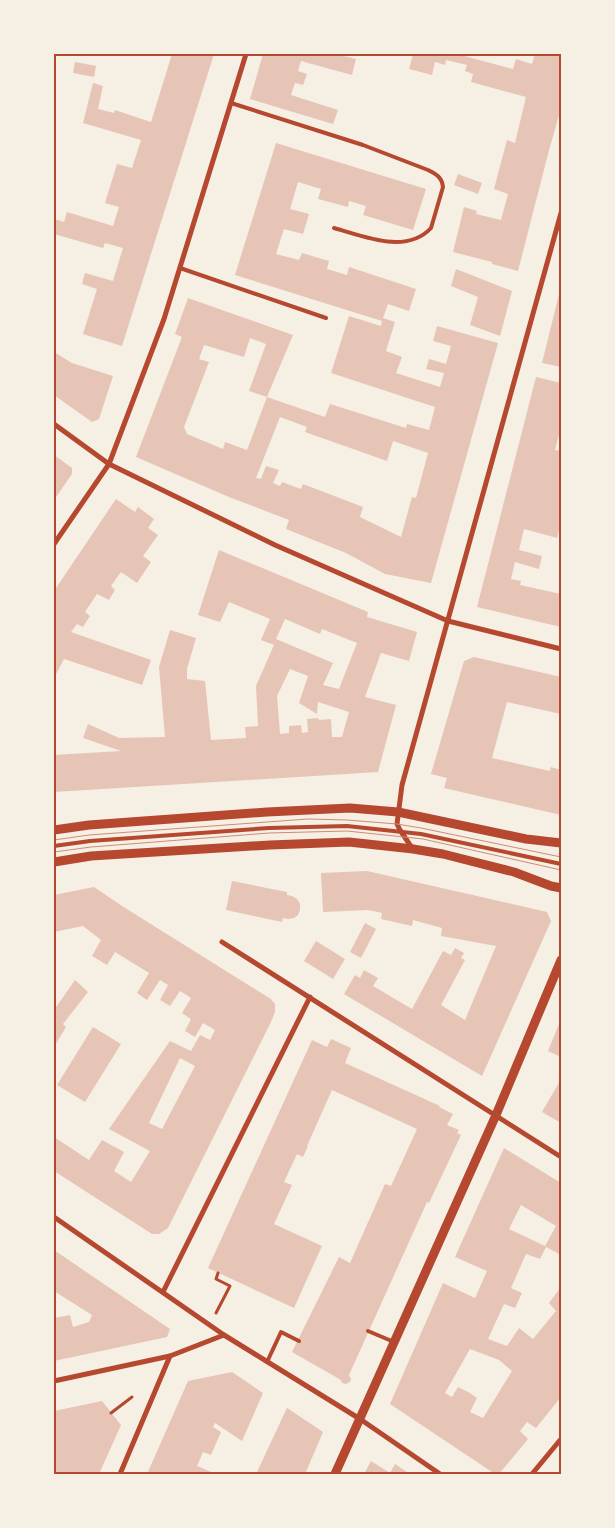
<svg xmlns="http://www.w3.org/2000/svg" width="615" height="1528" viewBox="0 0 615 1528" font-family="Poppins,sans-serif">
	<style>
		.building { fill: #e6c5b7; fill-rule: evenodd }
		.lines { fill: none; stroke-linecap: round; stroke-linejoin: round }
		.path { stroke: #b5482f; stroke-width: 3 }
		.service { stroke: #b5482f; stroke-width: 4 }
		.minor { stroke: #b5482f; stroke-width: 5 }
		.tertiary { stroke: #b5482f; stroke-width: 9 }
		.tram { stroke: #cf8b77; stroke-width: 1 }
		.neatline { fill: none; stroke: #b5482f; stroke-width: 2 }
	</style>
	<rect width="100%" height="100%" fill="#f6efe4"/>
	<g class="building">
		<polygon points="172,54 214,54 122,346 83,334 97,289 82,284 85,273 113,281 123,248 105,243 103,248 54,234 54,219 64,222 67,212 113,226 119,207 105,203 117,164 132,168 141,140 83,123 93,83 103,86 98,109 114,113 115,110 151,122"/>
		<polygon points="263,54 335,54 356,59 352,75 301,61 298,71 307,74 303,85 295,83 291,95 338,110 333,124 250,99"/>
		<polygon points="413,54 457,54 513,69 516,59 532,64 535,54 561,54 561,108 548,154 518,271 492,264 492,262 453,252 464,207 477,211 476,214 501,220 508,194 494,189 507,140 515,143 526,97 471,82 473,74 465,71 467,65 446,60 445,65 435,62 432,75 409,69"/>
		<polygon points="75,62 96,66 94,77 73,73"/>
		<path d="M276,143L426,189L413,230L363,215L366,206L349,201L348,207L318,199L321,189L298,182L290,209L309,214L303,234L284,229L276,254L299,260L302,253L329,261L327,269L347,275L349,267L416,289L409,311L388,304L383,318L395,322L386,351L402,357L396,373L440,387L444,373L426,369L429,359L446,364L451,346L433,341L437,326L498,343L431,583L385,574L346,553L286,529L289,520L229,497L136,457L182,337L175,334L188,298L293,335L267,397L249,391L266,344L250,338L244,357L204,345L199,359L209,362L184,427L187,434L223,449L225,442L247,450L267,397L325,417L330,404L406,428L407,424L429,430L435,407L331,373L349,316L381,326L382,321L235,275ZM280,417L307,427L305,432L387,461L393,441L428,453L416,498L412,497L401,537L360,517L363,507L303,484L301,489L282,482L280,486L273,483L279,470L266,466L261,479L256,478Z"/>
		<polygon points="458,174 482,183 478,194 454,185"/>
		<polygon points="456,269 512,291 500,336 470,325 478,297 451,286"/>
		<polygon points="561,286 561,367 542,363"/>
		<polygon points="54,352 72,363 113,376 99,419 92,422 54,395"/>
		<polygon points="536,377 561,383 561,427 555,450 561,451 561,506 559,517 561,517 561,522 557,538 524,529 519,550 542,556 539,569 515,562 511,579 521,581 520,585 561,594 561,627 477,607"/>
		<polygon points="54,455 72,468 72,474 54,500"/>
		<polygon points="116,499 135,512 138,507 154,519 148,528 158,535 143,556 151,562 137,583 121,572 111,586 115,590 109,600 97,594 85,612 90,616 83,627 77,624 71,632 151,660 142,685 64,659 54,678 54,591"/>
		<path d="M219,550L368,612L367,617L417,632L409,661L381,653L365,697L396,705L378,772L54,792V755L121,751L83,738L88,724L119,738L165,737L159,667L170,630L196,638L187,669V679L205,681L211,740L246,738L245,727L258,726L256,686L274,645L261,640L270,619L229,602L220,622L198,615ZM285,619L320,634L322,629L357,643L339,689L323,685L333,663L276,639ZM290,669L308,676L299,703L317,714L318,702L349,712L342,737H332L331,719L319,720L318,718L307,719L308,732L302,733L301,725L289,726V733L280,734L277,696Z"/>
		<polygon points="474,657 561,677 561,714 507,702 492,758 550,771 551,767 561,770 561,815 444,788 447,778 431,774 464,661"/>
		<polygon points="367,871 547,912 551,921 482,1076 344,994 355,975 360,978 364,970 378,978 373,986 412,1009 443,951 451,955 455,948 464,953 461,958 465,960 441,1005 465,1020 496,946 441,936 442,928 413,920 412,926 381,919 382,913 368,910 323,912 321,873"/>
		<polygon points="232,881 287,892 287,895 292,896 297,899 300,904 300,910 298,915 294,918 288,919 283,918 282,922 226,910"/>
		<path d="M94,887L122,906L271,999L275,1004V1012L271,1022L168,1228L159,1234H152L54,1171V1137L89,1160L102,1140L124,1152L114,1171L131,1182L150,1151L109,1129L170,1041L191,1051L200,1035L210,1040L215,1030L203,1023L195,1037L185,1031L191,1019L182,1013L191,998L180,991L170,1006L160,1000L168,985L160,980L147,1000L137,993L149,973L115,952L107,965L92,956L101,940L83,926L54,932V895ZM180,1058L195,1066L162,1129L149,1123Z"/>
		<polygon points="365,923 376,929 361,958 350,952"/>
		<polygon points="316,941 345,959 333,979 304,961"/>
		<polygon points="75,980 88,992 63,1024 66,1027 54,1047 54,1010"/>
		<polygon points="561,1019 561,1057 548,1051"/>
		<polygon points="93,1027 121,1044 85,1102 57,1085"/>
		<polygon points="331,1039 351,1048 345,1063 440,1106 439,1107 453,1114 447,1125 459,1130 457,1133 461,1135 429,1203 427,1202 349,1375 351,1379 350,1382 346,1384 342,1383 341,1380 292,1352 339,1257 350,1263 385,1184 391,1186 417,1129 332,1090 307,1146 308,1146 303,1157 297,1154 284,1182 292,1185 274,1224 322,1246 294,1308 208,1268 312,1040 327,1047"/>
		<polygon points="561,1079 561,1123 542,1112"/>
		<path d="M504,1148L561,1183V1255L546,1247L540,1259L526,1254L511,1288L522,1293L515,1308L504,1304L488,1339L507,1346L519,1328L533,1339L556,1311L549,1303L561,1287V1397L536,1428L527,1422L520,1431L528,1439L499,1474H495L390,1404L443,1283L475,1298L487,1271L455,1257ZM521,1205L556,1226L545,1246L509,1229ZM470,1349L499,1360L512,1371L483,1418L470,1412L477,1398L470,1393L458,1387L452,1397L445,1393Z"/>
		<polygon points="54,1250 170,1329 167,1337 54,1361 54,1318 70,1315 73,1327 89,1322 92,1315 54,1291"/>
		<polygon points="232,1372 263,1393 242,1441 215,1423 213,1427 221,1432 211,1455 203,1452 197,1466 216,1474 147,1474 188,1381"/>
		<polygon points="102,1401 121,1425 99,1474 54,1474 54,1411"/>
		<polygon points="287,1408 323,1432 305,1474 256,1474"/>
		<polygon points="371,1461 390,1473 395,1464 410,1474 364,1474"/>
	</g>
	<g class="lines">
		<g class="path">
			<polyline points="216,1313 230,1286 216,1279 218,1273"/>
			<polyline points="111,1413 132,1397"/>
		</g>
		<g class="service">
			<path d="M231,103L363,145L428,170C436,174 442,177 443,187L431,228C406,255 363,236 334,228"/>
			<polyline points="180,268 326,318"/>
			<polyline points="54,846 90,841 269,828 347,826 421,834 561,864"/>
			<polyline points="368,1331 394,1342"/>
			<polyline points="267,1362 281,1332 299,1341"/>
		</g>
		<g class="minor">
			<polyline points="54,424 109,464 275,545 448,621 561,649"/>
			<polyline points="54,544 109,464 164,319 246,54"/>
			<polyline points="412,848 400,830 397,824 402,785 561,213"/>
			<polyline points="222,942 561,1157"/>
			<polyline points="54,1217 224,1335 360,1419 440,1474"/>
			<polyline points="163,1292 310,997"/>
			<polyline points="54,1381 170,1356 224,1335"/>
			<polyline points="120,1474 170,1356"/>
			<polyline points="532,1474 561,1439"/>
		</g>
		<g class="tertiary">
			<polyline points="54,830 89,825 267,812 350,808 398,812 526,839 561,843"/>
			<polyline points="54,862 91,856 270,845 349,842 413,849 443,854 514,872 551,886 561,888"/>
			<polyline points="335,1474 496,1115 561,960"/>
		</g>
		<g class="tram">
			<polyline points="54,840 89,835 308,819 347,820 397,824 421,828 561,857"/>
			<polyline points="54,852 91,847 269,833 347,831 423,839 561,870"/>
		</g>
	</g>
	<rect width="615" height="1528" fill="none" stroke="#f6efe4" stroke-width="110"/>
	<rect x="55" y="55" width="505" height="1418" class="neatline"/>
</svg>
